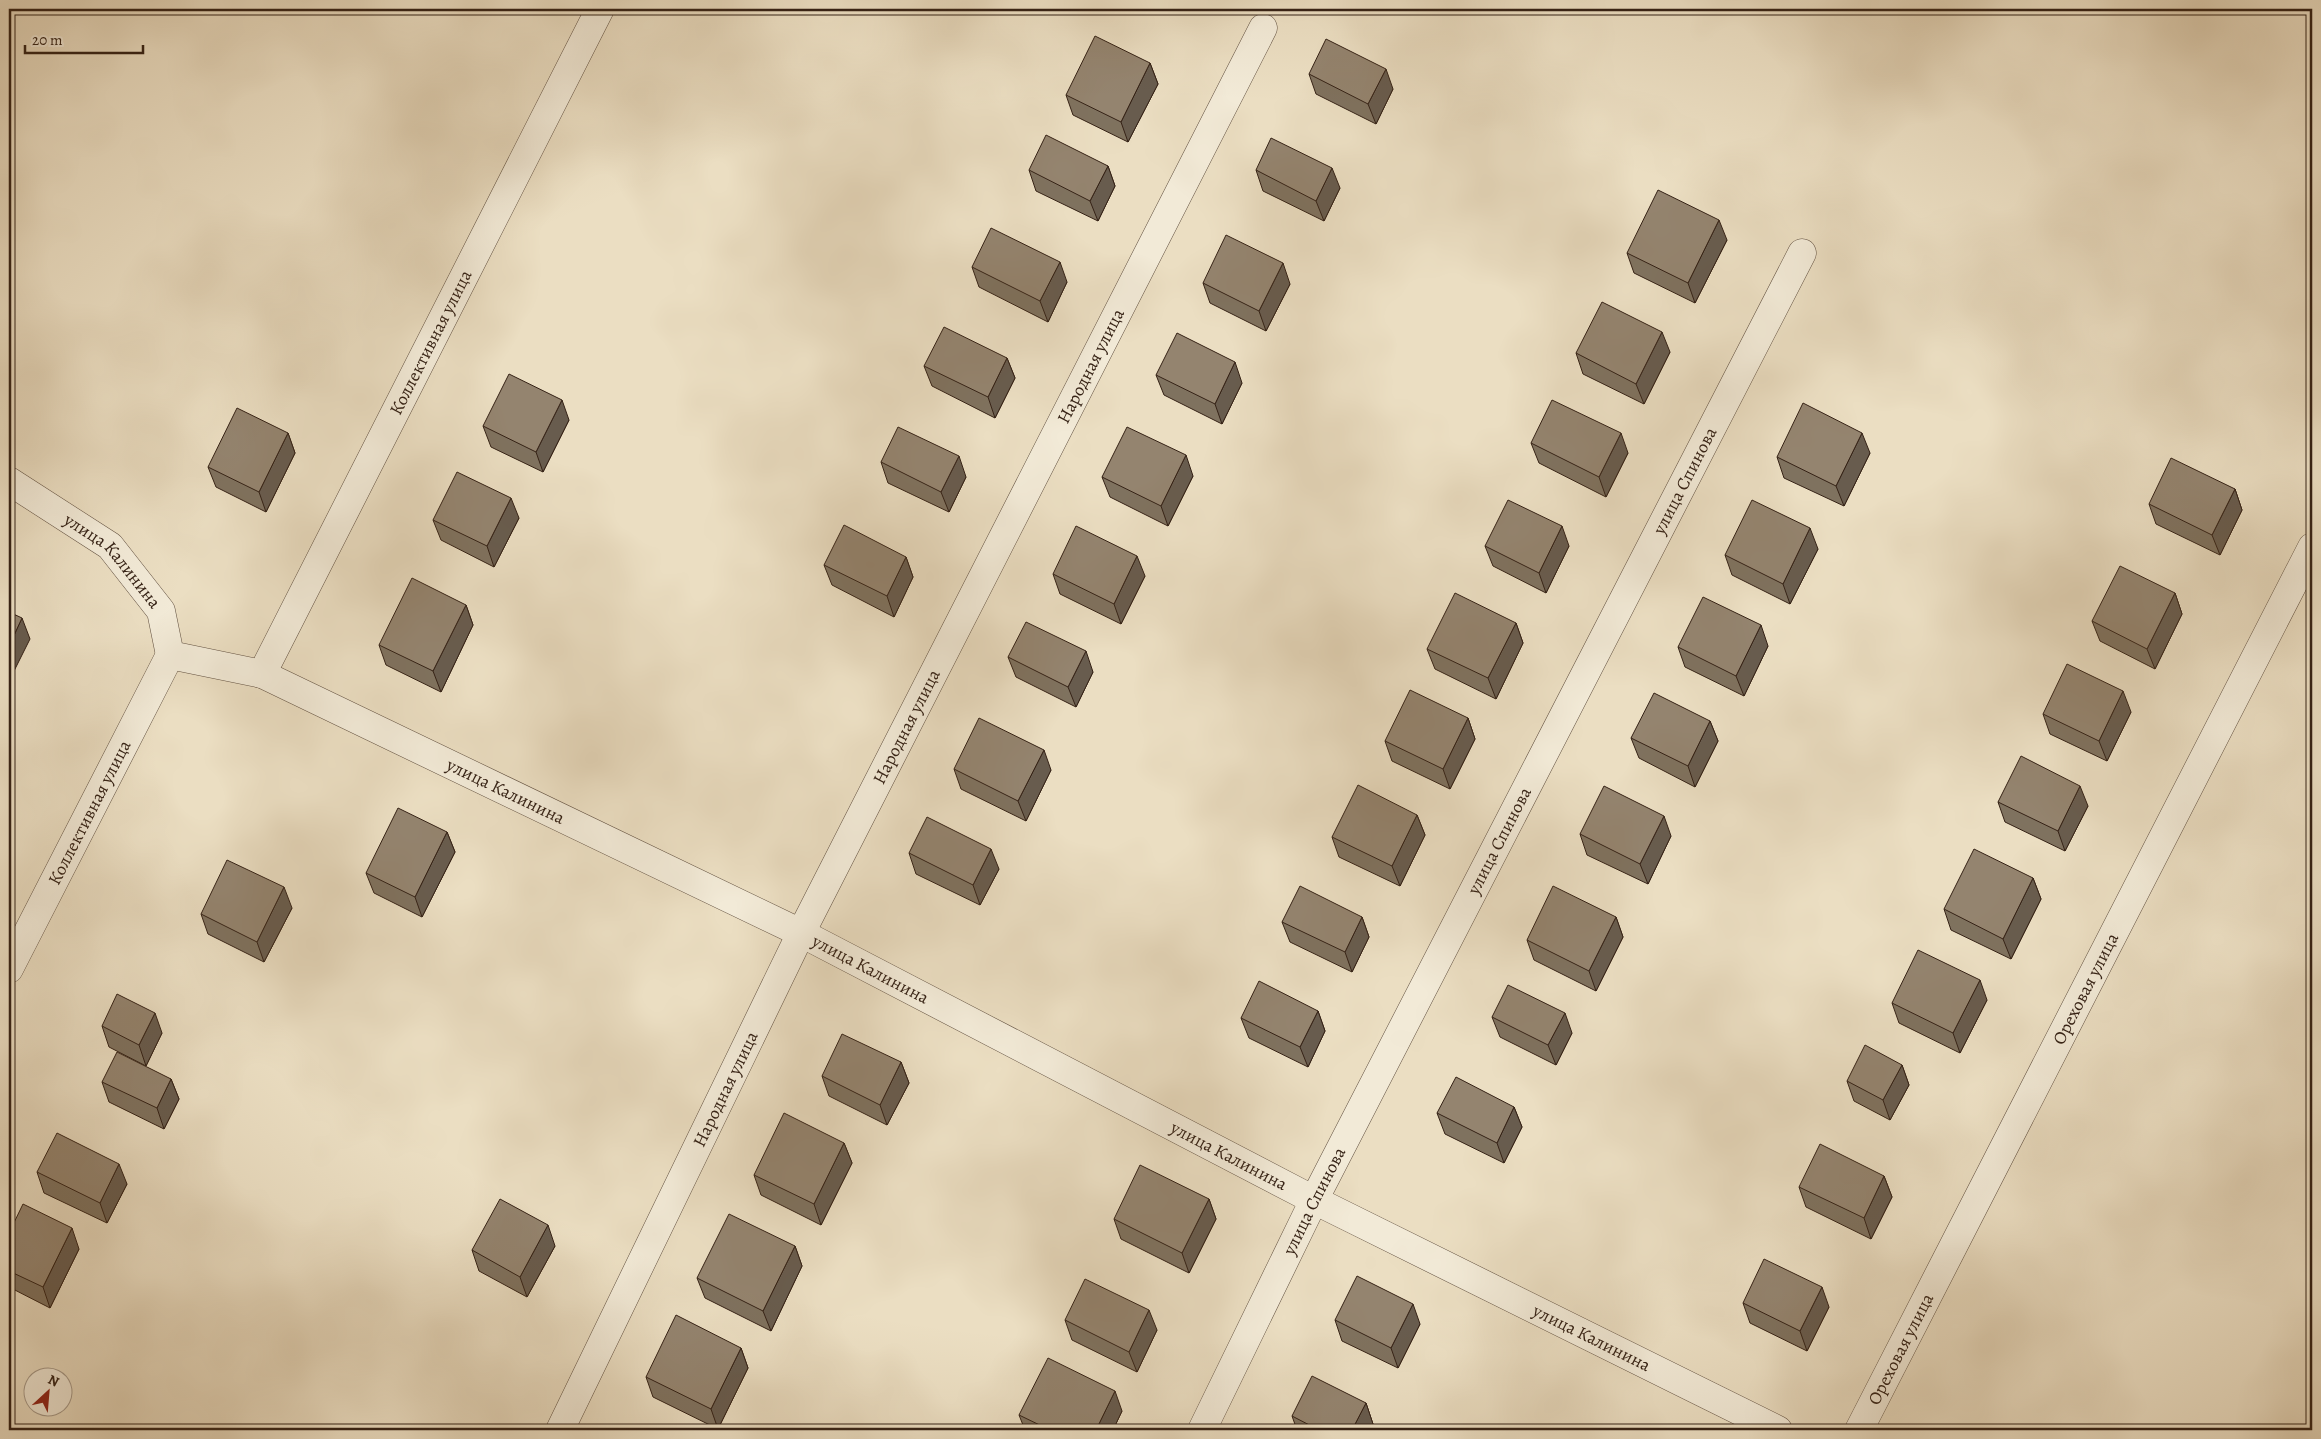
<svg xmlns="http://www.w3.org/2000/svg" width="2321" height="1439" viewBox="0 0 2321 1439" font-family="Alegreya,serif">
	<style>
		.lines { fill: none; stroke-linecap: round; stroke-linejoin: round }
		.minor-casing { stroke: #625141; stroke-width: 29 }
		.minor { stroke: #f2ead7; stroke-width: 28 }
		.wall { fill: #7f725f; stroke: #352216 }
		.shaded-wall { fill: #685c4e; stroke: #352216 }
		.building { fill: #94846f; stroke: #352216 }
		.labels { text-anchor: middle; stroke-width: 5; stroke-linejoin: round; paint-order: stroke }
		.street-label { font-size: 18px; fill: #352216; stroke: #f2ead7 }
	</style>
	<rect width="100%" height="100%" fill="#ebdec2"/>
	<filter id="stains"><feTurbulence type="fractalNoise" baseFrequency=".004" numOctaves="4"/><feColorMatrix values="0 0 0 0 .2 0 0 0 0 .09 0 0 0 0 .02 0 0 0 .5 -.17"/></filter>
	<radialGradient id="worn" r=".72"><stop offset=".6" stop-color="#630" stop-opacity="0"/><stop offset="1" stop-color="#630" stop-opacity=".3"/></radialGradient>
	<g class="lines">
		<defs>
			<g id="minor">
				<path id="s1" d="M9,481L110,546L161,611L170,655L262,674L801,933L1314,1200L1778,1430"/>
				<path id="s2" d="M262,674L600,9"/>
				<path id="s3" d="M9,969L170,655"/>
				<path id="s4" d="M560,1430L801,933L1263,28"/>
				<path id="s5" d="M1202,1430L1314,1200L1802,253"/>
				<path id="s6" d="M1859,1430L2312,547"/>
			</g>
		</defs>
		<use href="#minor" class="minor-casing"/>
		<use href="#minor" class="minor"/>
	</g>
	<g class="wall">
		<polygon points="1150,63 1158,84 1128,142 1073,115 1066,95"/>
		<polygon points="1309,74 1393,89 1376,124 1316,94"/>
		<polygon points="1108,166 1115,186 1098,221 1036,191 1029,170"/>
		<polygon points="1256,170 1340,188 1324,221 1263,191"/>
		<polygon points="1727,240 1695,303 1634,273 1627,253"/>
		<polygon points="972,267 1067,282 1048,322 979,287"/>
		<polygon points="1203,283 1290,284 1266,331 1210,303"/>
		<polygon points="1670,352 1644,404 1583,374 1576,353"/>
		<polygon points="1007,358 1015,378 995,418 932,386 924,366"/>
		<polygon points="1156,375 1242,383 1222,424 1164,395"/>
		<polygon points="569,420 543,472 491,447 483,426"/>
		<polygon points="288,433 295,453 266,512 216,487 208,467"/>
		<polygon points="1531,443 1628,453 1606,497 1539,463"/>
		<polygon points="1870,453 1844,506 1784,478 1777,457"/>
		<polygon points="881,462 966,477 949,512 888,483"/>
		<polygon points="1193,476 1168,526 1110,497 1102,477"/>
		<polygon points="2235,489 2242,510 2220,555 2156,524 2149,504"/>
		<polygon points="519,518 494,567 441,540 433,520"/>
		<polygon points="1485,546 1569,546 1546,593 1493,566"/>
		<polygon points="1818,549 1790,604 1732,575 1725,555"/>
		<polygon points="906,557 913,577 894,617 832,585 824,565"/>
		<polygon points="1053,574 1145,576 1121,624 1060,594"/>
		<polygon points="2175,593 2182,614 2155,669 2100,641 2092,621"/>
		<polygon points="466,605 473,625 441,692 386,665 379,645"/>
		<polygon points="1516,623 1523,643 1496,699 1435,669 1427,649"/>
		<polygon points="1768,646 1744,696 1685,667 1678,647"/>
		<polygon points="1008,657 1093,672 1076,707 1016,677"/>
		<polygon points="2131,712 2107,761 2050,734 2043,714"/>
		<polygon points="1468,718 1475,739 1450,789 1392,761 1385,741"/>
		<polygon points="1710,721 1718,741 1695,787 1639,758 1631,738"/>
		<polygon points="954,769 1051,770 1026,821 961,789"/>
		<polygon points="1998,802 2088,806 2065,851 2005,822"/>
		<polygon points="1417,815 1425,835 1400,886 1339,857 1332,837"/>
		<polygon points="447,832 455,852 422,917 374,893 366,873"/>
		<polygon points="1580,834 1671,836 1648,884 1587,855"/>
		<polygon points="909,853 999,869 980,905 916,874"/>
		<polygon points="2033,878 2041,899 2011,959 1951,930 1944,909"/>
		<polygon points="292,908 264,962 208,934 201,914"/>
		<polygon points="1362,917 1369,937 1352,972 1290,942 1282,922"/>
		<polygon points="1616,917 1623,937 1596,991 1534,960 1527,940"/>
		<polygon points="1987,1000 1960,1053 1899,1023 1892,1003"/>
		<polygon points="1318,1011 1325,1031 1308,1067 1249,1038 1241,1018"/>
		<polygon points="1492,1017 1572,1033 1556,1065 1500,1037"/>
		<polygon points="102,1026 162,1033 146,1066 109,1047"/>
		<polygon points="901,1062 909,1083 887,1125 829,1096 822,1076"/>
		<polygon points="1902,1065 1909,1085 1890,1120 1854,1101 1847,1081"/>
		<polygon points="171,1079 179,1099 164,1129 109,1102 102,1082"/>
		<polygon points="1514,1107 1522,1127 1504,1163 1445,1134 1437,1113"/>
		<polygon points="844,1143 852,1163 821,1225 761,1195 754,1175"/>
		<polygon points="37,1172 127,1184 107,1223 44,1193"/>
		<polygon points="1884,1176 1892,1197 1871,1239 1806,1207 1799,1187"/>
		<polygon points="1209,1199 1216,1219 1189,1273 1121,1239 1114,1219"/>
		<polygon points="9,1233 79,1249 50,1308 9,1287"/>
		<polygon points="555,1246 527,1297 479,1271 472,1250"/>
		<polygon points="795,1246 802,1266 771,1331 705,1298 697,1278"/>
		<polygon points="1743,1303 1829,1307 1807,1351 1750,1323"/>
		<polygon points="1065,1320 1157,1330 1137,1372 1072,1340"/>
		<polygon points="1335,1320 1420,1324 1398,1368 1342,1341"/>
		<polygon points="741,1348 748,1368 718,1429 653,1397 646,1377"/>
		<polygon points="1366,1403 1373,1424 1370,1430 1297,1430 1292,1416"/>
		<polygon points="1122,1411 1113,1430 1025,1430 1019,1415"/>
	</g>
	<g class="shaded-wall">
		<polygon points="1150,63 1158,84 1128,142 1121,122"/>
		<polygon points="1386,69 1393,89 1376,124 1368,104"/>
		<polygon points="1108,166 1115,186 1098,221 1090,201"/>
		<polygon points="1332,168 1340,188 1324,221 1316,201"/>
		<polygon points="1719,220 1727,240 1695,303 1688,283"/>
		<polygon points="1060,262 1067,282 1048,322 1040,301"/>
		<polygon points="1283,263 1290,284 1266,331 1259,311"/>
		<polygon points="1662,332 1670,352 1644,404 1636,384"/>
		<polygon points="1007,358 1015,378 995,418 988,397"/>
		<polygon points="1235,362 1242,383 1222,424 1215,404"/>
		<polygon points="562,400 569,420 543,472 536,452"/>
		<polygon points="288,433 295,453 266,512 259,492"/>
		<polygon points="1621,433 1628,453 1606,497 1599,477"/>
		<polygon points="1862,433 1870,453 1844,506 1836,486"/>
		<polygon points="1186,455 1193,476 1168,526 1161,506"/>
		<polygon points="959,456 966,477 949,512 941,492"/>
		<polygon points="2235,489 2242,510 2220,555 2212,535"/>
		<polygon points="511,498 519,518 494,567 487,546"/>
		<polygon points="1562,526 1569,546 1546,593 1539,573"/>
		<polygon points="1810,528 1818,549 1790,604 1783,584"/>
		<polygon points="1137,556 1145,576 1121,624 1114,604"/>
		<polygon points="906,557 913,577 894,617 887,596"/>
		<polygon points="2175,593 2182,614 2155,669 2147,649"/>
		<polygon points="466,605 473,625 441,692 433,671"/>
		<polygon points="22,618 30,639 9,681 9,646"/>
		<polygon points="1516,623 1523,643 1496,699 1488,678"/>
		<polygon points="1761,625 1768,646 1744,696 1736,676"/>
		<polygon points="1086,651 1093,672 1076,707 1068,687"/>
		<polygon points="2123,691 2131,712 2107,761 2099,741"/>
		<polygon points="1468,718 1475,739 1450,789 1443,769"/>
		<polygon points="1710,721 1718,741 1695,787 1688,766"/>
		<polygon points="1044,750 1051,770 1026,821 1018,801"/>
		<polygon points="2080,786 2088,806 2065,851 2058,831"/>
		<polygon points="1417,815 1425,835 1400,886 1392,866"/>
		<polygon points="1664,816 1671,836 1648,884 1640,864"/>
		<polygon points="447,832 455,852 422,917 415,897"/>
		<polygon points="991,849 999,869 980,905 973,885"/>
		<polygon points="2033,878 2041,899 2011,959 2003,939"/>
		<polygon points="284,887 292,908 264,962 257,942"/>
		<polygon points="1362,917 1369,937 1352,972 1345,952"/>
		<polygon points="1616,917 1623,937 1596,991 1589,971"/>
		<polygon points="1980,980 1987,1000 1960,1053 1953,1033"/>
		<polygon points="1318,1011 1325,1031 1308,1067 1300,1047"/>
		<polygon points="155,1013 162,1033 146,1066 139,1045"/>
		<polygon points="1565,1013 1572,1033 1556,1065 1548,1045"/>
		<polygon points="901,1062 909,1083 887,1125 880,1105"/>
		<polygon points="1902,1065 1909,1085 1890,1120 1883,1100"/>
		<polygon points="171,1079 179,1099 164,1129 157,1108"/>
		<polygon points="1514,1107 1522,1127 1504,1163 1497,1143"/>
		<polygon points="844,1143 852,1163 821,1225 814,1204"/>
		<polygon points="119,1164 127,1184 107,1223 100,1203"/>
		<polygon points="1884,1176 1892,1197 1871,1239 1864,1218"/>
		<polygon points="1209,1199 1216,1219 1189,1273 1182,1253"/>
		<polygon points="548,1225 555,1246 527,1297 520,1277"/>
		<polygon points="72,1228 79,1249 50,1308 43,1287"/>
		<polygon points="795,1246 802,1266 771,1331 763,1311"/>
		<polygon points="1822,1287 1829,1307 1807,1351 1800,1331"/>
		<polygon points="1413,1304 1420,1324 1398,1368 1391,1348"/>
		<polygon points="1149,1310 1157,1330 1137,1372 1129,1352"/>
		<polygon points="741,1348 748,1368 718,1429 711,1409"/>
		<polygon points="1115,1391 1122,1411 1113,1430 1096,1430"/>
		<polygon points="1366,1403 1373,1424 1370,1430 1352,1430"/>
	</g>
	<g class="building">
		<polygon points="1095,36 1150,63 1121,122 1066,95"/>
		<polygon points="1326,39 1386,69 1368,104 1309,74"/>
		<polygon points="1046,135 1108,166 1090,201 1029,170"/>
		<polygon points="1271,138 1332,168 1316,201 1256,170"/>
		<polygon points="1658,190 1719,220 1688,283 1627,253"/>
		<polygon points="991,228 1060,262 1040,301 972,267"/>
		<polygon points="1226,235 1283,263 1259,311 1203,283"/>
		<polygon points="1602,302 1662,332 1636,384 1576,353"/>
		<polygon points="944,327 1007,358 988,397 924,366"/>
		<polygon points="1177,333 1235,362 1215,404 1156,375"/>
		<polygon points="509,374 562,400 536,452 483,426"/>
		<polygon points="1552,400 1621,433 1599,477 1531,443"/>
		<polygon points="1803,403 1862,433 1836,486 1777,457"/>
		<polygon points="237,408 288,433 259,492 208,467"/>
		<polygon points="898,427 959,456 941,492 881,462"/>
		<polygon points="1127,427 1186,455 1161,506 1102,477"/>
		<polygon points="2171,458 2235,489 2212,535 2149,504"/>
		<polygon points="457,472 511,498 487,546 433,520"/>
		<polygon points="1508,500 1562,526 1539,573 1485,546"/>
		<polygon points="1752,500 1810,528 1783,584 1725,555"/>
		<polygon points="844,525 906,557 887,596 824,565"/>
		<polygon points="1076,526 1137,556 1114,604 1053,574"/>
		<polygon points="2120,566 2175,593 2147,649 2092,621"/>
		<polygon points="412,578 466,605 433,671 379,645"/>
		<polygon points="1455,593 1516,623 1488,678 1427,649"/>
		<polygon points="1703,597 1761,625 1736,676 1678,647"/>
		<polygon points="9,612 22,618 9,646"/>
		<polygon points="1026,622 1086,651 1068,687 1008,657"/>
		<polygon points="2067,664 2123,691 2099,741 2043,714"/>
		<polygon points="1410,690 1468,718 1443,769 1385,741"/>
		<polygon points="1654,693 1710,721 1688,766 1631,738"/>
		<polygon points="979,718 1044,750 1018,801 954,769"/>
		<polygon points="2021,756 2080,786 2058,831 1998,802"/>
		<polygon points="1358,785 1417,815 1392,866 1332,837"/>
		<polygon points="1604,786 1664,816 1640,864 1580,834"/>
		<polygon points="398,808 447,832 415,897 366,873"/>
		<polygon points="927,817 991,849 973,885 909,853"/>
		<polygon points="1974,849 2033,878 2003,939 1944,909"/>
		<polygon points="227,860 284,887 257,942 201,914"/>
		<polygon points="1300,886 1362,917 1345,952 1282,922"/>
		<polygon points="1553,886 1616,917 1589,971 1527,940"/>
		<polygon points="1918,950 1980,980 1953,1033 1892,1003"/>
		<polygon points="1259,981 1318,1011 1300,1047 1241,1018"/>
		<polygon points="1508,985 1565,1013 1548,1045 1492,1017"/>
		<polygon points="117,994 155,1013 139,1045 102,1026"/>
		<polygon points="842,1034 901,1062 880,1105 822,1076"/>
		<polygon points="1865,1045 1902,1065 1883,1100 1847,1081"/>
		<polygon points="117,1052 171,1079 157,1108 102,1082"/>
		<polygon points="1456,1077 1514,1107 1497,1143 1437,1113"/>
		<polygon points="784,1113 844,1143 814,1204 754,1175"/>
		<polygon points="57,1133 119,1164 100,1203 37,1172"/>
		<polygon points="1820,1144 1884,1176 1864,1218 1799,1187"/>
		<polygon points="1140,1165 1209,1199 1182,1253 1114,1219"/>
		<polygon points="500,1199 548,1225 520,1277 472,1250"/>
		<polygon points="23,1204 72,1228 43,1287 9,1271 9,1233"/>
		<polygon points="729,1214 795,1246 763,1311 697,1278"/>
		<polygon points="1764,1259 1822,1287 1800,1331 1743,1303"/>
		<polygon points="1357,1276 1413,1304 1391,1348 1335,1320"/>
		<polygon points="1085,1279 1149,1310 1129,1352 1065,1320"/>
		<polygon points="676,1315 741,1348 711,1409 646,1377"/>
		<polygon points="1048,1358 1115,1391 1096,1430 1050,1430 1019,1415"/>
		<polygon points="1312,1376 1366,1403 1352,1430 1319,1430 1292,1416"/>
	</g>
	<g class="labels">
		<g class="street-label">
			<text dy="6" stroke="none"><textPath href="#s2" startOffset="372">Коллективная улица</textPath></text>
			<text dy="6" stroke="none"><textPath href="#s4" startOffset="1189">Народная улица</textPath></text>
			<text dy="6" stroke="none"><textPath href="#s5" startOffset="1065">улица Спинова</textPath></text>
			<text dy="6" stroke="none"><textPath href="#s1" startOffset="132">улица Калинина</textPath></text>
			<text dy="6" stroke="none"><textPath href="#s4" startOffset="784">Народная улица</textPath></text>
			<text dy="6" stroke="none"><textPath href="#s1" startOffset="612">улица Калинина</textPath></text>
			<text dy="6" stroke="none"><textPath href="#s3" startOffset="176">Коллективная улица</textPath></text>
			<text dy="6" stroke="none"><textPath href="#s5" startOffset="660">улица Спинова</textPath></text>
			<text dy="6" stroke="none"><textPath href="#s1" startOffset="1018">улица Калинина</textPath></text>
			<text dy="6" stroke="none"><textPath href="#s6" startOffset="496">Ореховая улица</textPath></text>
			<text dy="6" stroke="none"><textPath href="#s4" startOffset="379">Народная улица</textPath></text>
			<text dy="6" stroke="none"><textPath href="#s1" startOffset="1422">улица Калинина</textPath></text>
			<text dy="6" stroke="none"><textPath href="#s5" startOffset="255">улица Спинова</textPath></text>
			<text dy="6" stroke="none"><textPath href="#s1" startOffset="1828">улица Калинина</textPath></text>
			<text dy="6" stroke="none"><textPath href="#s6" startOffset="91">Ореховая улица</textPath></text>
		</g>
	</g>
	<rect width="2321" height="1439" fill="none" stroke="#ebdec2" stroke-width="30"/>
	<rect x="10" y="10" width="2301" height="1419" fill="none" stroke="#352216" stroke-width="2.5"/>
	<rect x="15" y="15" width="2291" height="1409" fill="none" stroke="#352216"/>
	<g transform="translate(48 1392) rotate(26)"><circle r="24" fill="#f2ead7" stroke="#a69a8a"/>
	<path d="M0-4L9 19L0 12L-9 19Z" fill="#8f2418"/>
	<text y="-8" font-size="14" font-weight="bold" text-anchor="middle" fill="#352216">N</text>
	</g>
	<path d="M25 45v8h118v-8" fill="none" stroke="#352216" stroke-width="2.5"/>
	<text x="32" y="45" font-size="15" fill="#352216" stroke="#f2ead7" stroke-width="4" paint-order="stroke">20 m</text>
	<rect width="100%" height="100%" filter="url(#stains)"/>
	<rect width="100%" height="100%" fill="url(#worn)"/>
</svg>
